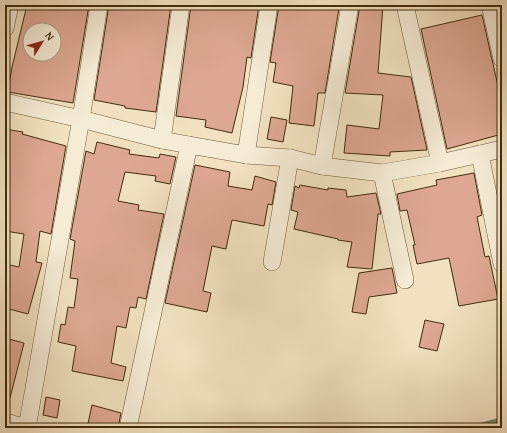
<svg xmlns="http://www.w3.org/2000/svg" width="507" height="433" viewBox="0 0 507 433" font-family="'Gentium Book Plus',serif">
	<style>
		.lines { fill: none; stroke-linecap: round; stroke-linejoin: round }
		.stream { stroke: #77846d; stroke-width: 5.5 }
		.building { fill: #dda793; stroke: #412c0e; fill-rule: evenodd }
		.minor-casing { stroke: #6d593a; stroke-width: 18 }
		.minor { stroke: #f6ecd6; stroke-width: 17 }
	</style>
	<rect width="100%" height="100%" fill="#f1e1c0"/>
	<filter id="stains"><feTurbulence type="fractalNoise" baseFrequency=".005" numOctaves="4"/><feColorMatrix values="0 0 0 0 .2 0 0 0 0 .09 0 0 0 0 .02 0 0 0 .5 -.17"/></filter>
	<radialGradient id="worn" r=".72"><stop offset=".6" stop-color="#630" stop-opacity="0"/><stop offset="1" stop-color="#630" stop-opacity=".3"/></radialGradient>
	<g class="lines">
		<polyline class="stream" points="471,428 502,420"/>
	</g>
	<g class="building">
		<path d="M27,5H89L73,103L8,92L12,67ZM30,30H54V54H30Z"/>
		<polygon points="109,5 171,5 156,112 125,108 125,106 94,100"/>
		<polygon points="191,5 259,5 251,58 247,57 243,87 232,133 205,127 206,120 176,116"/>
		<polygon points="279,5 328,5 339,8 325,93 318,93 314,126 289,123 293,86 273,82 276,63 270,62"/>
		<polygon points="360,5 383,5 378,73 411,77 427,150 390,152 390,156 344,153 347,125 379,129 383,95 345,93"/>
		<polygon points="482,15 502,104 502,134 447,149 421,29"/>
		<polygon points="271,117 287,120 283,142 267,139"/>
		<polygon points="5,129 23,132 22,134 66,146 51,234 40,231 36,262 42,263 28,314 5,308 5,264 19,267 24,234 5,231"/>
		<polygon points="97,142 130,150 129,154 159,158 160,154 176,157 170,184 155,181 156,176 125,172 118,201 139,205 138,210 164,214 146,299 138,297 136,308 130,307 126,328 117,326 111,363 126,367 123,381 72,371 76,346 58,342 61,324 65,325 68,307 74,308 78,279 70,278 75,241 70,239 86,151 94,154"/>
		<polygon points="195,165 230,172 228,186 252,190 255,176 276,182 272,205 268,204 264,226 232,220 226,249 212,246 203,291 211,293 207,312 165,303"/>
		<polygon points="474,173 482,215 477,217 485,257 489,256 498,299 459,306 449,258 417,264 413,245 415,245 407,210 400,211 397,194 437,185 436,180"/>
		<polygon points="300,185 328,190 328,188 346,190 347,197 376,193 381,214 378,214 372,269 347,267 352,242 338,240 338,239 294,229 298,212 291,210 295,186 299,188"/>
		<polygon points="392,268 397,293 369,297 366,314 352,312 359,273"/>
		<polygon points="425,320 444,324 437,351 419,347"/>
		<polygon points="5,338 24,343 10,398 5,397"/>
		<polygon points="46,397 60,400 57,418 43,415"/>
		<polygon points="92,405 121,413 118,428 87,428"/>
	</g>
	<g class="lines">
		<defs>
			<g id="minor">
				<polyline points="405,5 440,163"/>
				<polyline points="490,5 502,59"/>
				<polyline points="5,28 10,5"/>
				<polyline points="5,102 81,119 162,140 189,145 246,155 290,158 322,166 382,173 440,163 502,149"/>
				<polyline points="162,140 181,5"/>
				<polyline points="480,154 502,264"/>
				<polyline points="246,155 269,5"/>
				<polyline points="322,166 350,5"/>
				<polyline points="382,173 405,280"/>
				<polyline points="272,262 290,158"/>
				<polyline points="5,422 26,428"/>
				<polyline points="27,428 81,119 99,5"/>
				<polyline points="128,428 189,145"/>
			</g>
		</defs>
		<use href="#minor" class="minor-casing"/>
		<use href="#minor" class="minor"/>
	</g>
	<rect width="507" height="433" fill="none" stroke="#f1e1c0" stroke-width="20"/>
	<rect x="6" y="6" width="495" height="421" fill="none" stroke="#412c0e" stroke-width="2"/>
	<rect x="10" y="10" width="487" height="413" fill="none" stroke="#412c0e"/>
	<g transform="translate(42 42) rotate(53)"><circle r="19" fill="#f6ecd6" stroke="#ae9f86"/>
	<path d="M0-3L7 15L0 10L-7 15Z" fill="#8f2418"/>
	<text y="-6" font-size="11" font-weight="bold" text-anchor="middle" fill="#412c0e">N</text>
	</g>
	<rect width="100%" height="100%" filter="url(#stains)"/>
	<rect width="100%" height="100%" fill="url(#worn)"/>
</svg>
